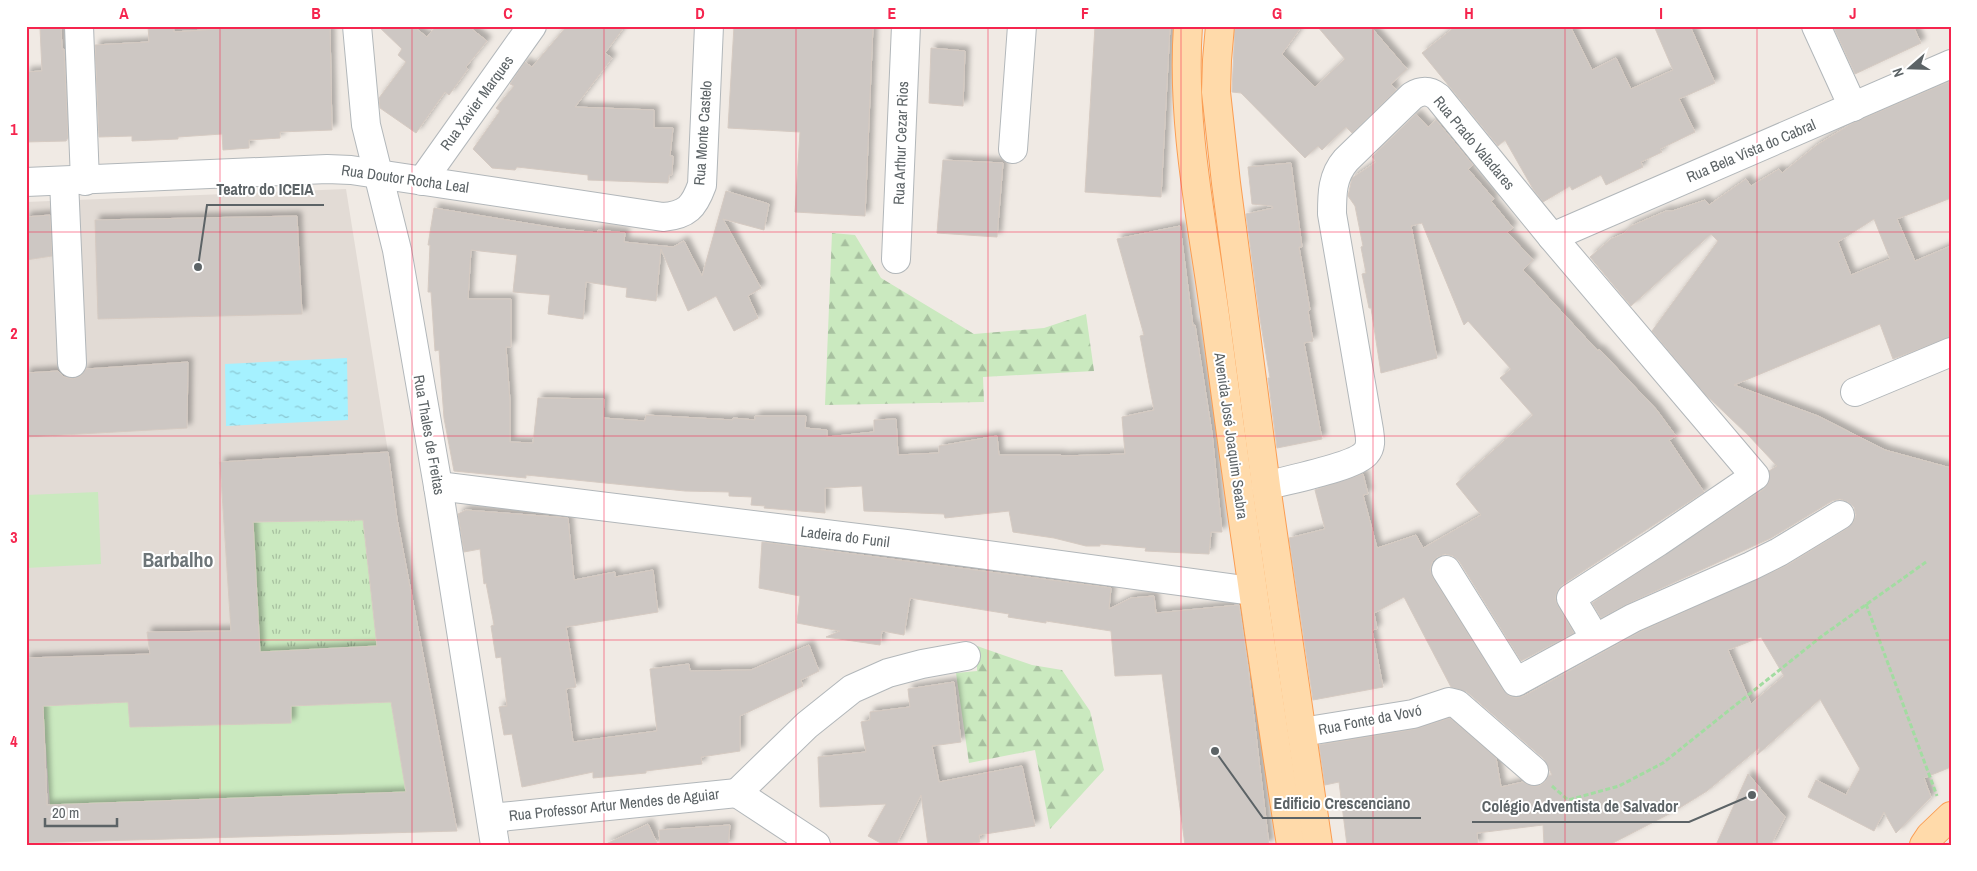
<svg xmlns="http://www.w3.org/2000/svg" width="1977" height="871" viewBox="0 0 1977 871" font-family="'Archivo Narrow',sans-serif">
	<style>
		.education { fill: #e2dbd5 }
		.grass { fill: url(#grass-tufts) }
		.forest { fill: url(#forest-firs) }
		.garden { fill: #cae9bf }
		.water { fill: url(#water-ripples) }
		.building { fill: #cdc7c3; stroke: #d5cac2; fill-rule: evenodd; filter: url(#shadow) }
		.lines { fill: none; stroke-linecap: round; stroke-linejoin: round }
		.minor-casing { stroke: #b2b7ba; stroke-width: 30 }
		.major-casing { stroke: #fb9d52; stroke-width: 30 }
		.path { stroke: #a2dca1; stroke-width: 3; stroke-dasharray: 5 2.5; stroke-linecap: butt }
		.minor { stroke: #fff; stroke-width: 28 }
		.major { stroke: #ffdaaa; stroke-width: 28 }
		.grid { fill: none; stroke: #f5254e; stroke-width: 1; stroke-opacity: 0.55 }
		.labels { text-anchor: middle; stroke-width: 4; stroke-linejoin: round; paint-order: stroke }
		.street-label { font-size: 15px; fill: #5c6366; stroke: #fff }
		.district-label { font-size: 20px; font-weight: bold; fill: #6d7578; stroke: #fff }
		.leader { fill: none; stroke: #5c6366; stroke-width: 2 }
		.callout-dot { fill: #5c6366; stroke: #fff; stroke-width: 2 }
		.callout-label { font-size: 16px; text-anchor: middle; font-weight: bold; fill: #5c6366; stroke: #fff; stroke-width: 4; stroke-linejoin: round; paint-order: stroke }
		.neatline { fill: none; stroke: #f5254e; stroke-width: 2 }
		.grid-label { font-size: 16px; text-anchor: middle; font-weight: bold; fill: #f5254e }
	</style>
	<defs>
		<pattern id="grass-tufts" width="24" height="20" patternUnits="userSpaceOnUse" patternTransform="scale(1.25)"><rect width="24" height="20" fill="#cae9bf"/><path d="M3 7l-1-3M5 7V3M7 7l1-3M15 17l-1-3M17 17v-4M19 17l1-3" fill="none" stroke="#a7c09f"/></pattern>
		<pattern id="forest-firs" width="22" height="20" patternUnits="userSpaceOnUse" patternTransform="scale(1.25)"><rect width="22" height="20" fill="#cae9bf"/><path d="M5 1l3.5 6h-7zM16 11l3.5 6h-7z" fill="#a7c09f"/></pattern>
		<pattern id="water-ripples" width="26" height="14" patternUnits="userSpaceOnUse" patternTransform="scale(1.25)"><rect width="26" height="14" fill="#a5f1ff"/><path d="M2 4q2-2 4 0t4 0M15 11q2-2 4 0t4 0" fill="none" stroke="#8ac7d2"/></pattern>
		<filter id="shadow"><feDropShadow dx="4.5" dy="-4.5" stdDeviation="2.5" flood-color="#0004"/></filter>
	</defs>
	<rect width="100%" height="100%" fill="#f0eae4"/>
	<polygon class="education" points="346,189 388,452 220,462 231,631 147,632 150,654 128,702 43,706 49,841 26,843 26,202"/>
	<polygon class="grass" points="363,520 377,646 260,652 259,624 231,631 225,523"/>
	<g class="forest">
		<polygon points="832,233 855,235 881,278 974,334 1044,328 1086,314 1094,371 983,377 984,402 825,405"/>
		<polygon points="977,646 1032,665 1062,670 1090,711 1104,770 1050,829 1035,750 969,763 956,673 977,671"/>
	</g>
	<g class="garden">
		<polygon points="98,492 101,564 26,568 26,495"/>
		<polygon points="128,702 291,723 291,706 391,702 406,792 50,805 43,706"/>
	</g>
	<polygon class="water" points="347,358 348,420 226,426 225,364"/>
	<g class="building">
		<polygon points="148,26 173,26 174,32 219,29 219,26 330,26 332,130 280,132 280,138 249,140 249,148 223,150 222,134 178,137 178,139 132,141 132,136 99,137 95,45 149,42"/>
		<polygon points="378,26 413,26 427,37 436,26 468,26 487,41 466,67 468,69 449,95 445,92 416,133 380,108 379,98 406,62 398,55 402,49"/>
		<polygon points="567,26 625,26 605,53 612,58 575,107 654,110 654,128 673,128 670,156 673,156 672,175 669,175 668,183 588,180 588,175 517,167 515,170 492,168 473,149 500,111 496,108 514,86 510,84 525,62 532,67"/>
		<polygon points="734,26 873,26 865,216 795,212 800,132 728,128"/>
		<polygon points="1095,26 1170,26 1161,197 1085,192"/>
		<polygon points="1235,26 1302,26 1282,54 1315,87 1345,59 1317,26 1370,26 1407,69 1391,84 1396,90 1352,133 1346,127 1322,150 1318,146 1305,158 1241,93 1232,92"/>
		<polygon points="1456,26 1570,26 1592,70 1616,58 1631,89 1673,70 1654,26 1690,26 1715,83 1679,99 1695,132 1660,149 1662,152 1641,162 1643,167 1624,176 1606,185 1601,175 1572,190 1570,186 1543,202 1533,189 1505,140 1498,146 1422,53"/>
		<polygon points="1833,26 1913,26 1921,43 1855,74"/>
		<polygon points="61,27 62,50 64,49 68,138 66,141 26,142 26,72 42,71 40,28"/>
		<polygon points="931,48 965,51 963,106 929,103"/>
		<path d="M1951,81V198L1897,219L1915,261L1951,246V337L1893,359L1880,324L1734,385L1818,416L1885,450L1951,468V767L1924,778L1931,797L1896,833L1884,812L1874,831L1808,797L1816,780L1846,795L1860,769L1820,699L1757,755L1760,747L1707,791L1673,812L1609,845H1544L1543,825L1477,833L1478,845H1347L1339,782L1325,785L1319,745L1416,729L1450,718L1496,758L1501,787L1523,782L1531,786H1539L1545,782L1548,776L1552,775L1544,759L1467,692L1451,687L1404,597L1374,613L1377,629L1372,630L1383,687L1313,700L1289,538L1325,529L1315,490L1363,474L1368,494L1363,495L1377,548L1416,535L1423,548L1481,515L1456,484L1533,415L1500,378L1511,369L1468,321L1464,325L1422,223L1411,226L1437,358L1381,373L1371,308H1369L1362,274L1366,273L1361,247L1363,246L1355,206L1348,196L1352,178L1376,162L1372,157L1416,114L1428,127L1436,120L1473,165L1468,169L1494,199L1491,201L1513,228L1507,232L1533,260L1523,270L1598,351L1599,349L1656,409L1676,436L1669,440L1704,492L1562,585L1557,591L1555,599L1558,606L1574,633L1521,661L1459,561L1453,556L1445,554L1437,557L1432,562L1430,570L1433,578L1503,690L1509,696L1516,698L1524,696L1640,632L1786,566L1848,528L1853,523L1856,515L1854,507L1848,502L1840,499L1832,501L1771,538L1627,604L1601,618L1592,603L1764,489L1769,482V471L1777,466L1749,436L1705,394L1652,331L1718,241L1711,234L1631,306L1590,257L1611,239L1623,234L1631,226L1666,211H1672L1705,200L1709,205L1746,179L1751,186L1779,169L1782,173L1817,145L1851,124ZM1874,219L1890,259L1851,275L1838,242ZM1761,637L1784,676L1751,704L1728,650Z"/>
		<polygon points="943,160 1003,163 997,237 937,233"/>
		<polygon points="1291,163 1302,247 1299,247 1310,310 1308,311 1313,341 1304,343 1322,439 1277,448 1268,378 1270,378 1260,319 1246,214 1273,208 1272,206 1252,204 1248,167"/>
		<polygon points="726,191 769,204 764,230 723,219 761,288 748,296 758,318 734,331 716,296 688,311 661,249 656,301 626,297 627,288 586,282 583,319 548,314 550,295 513,292 517,255 471,250 468,299 511,299 511,347 506,347 510,401 510,442 533,443 538,398 604,399 603,418 645,421 646,415 733,420 733,418 755,420 755,416 806,416 805,428 827,430 827,437 874,432 874,420 896,419 898,455 939,453 939,446 997,436 999,455 1061,455 1062,456 1125,454 1122,417 1154,410 1140,336 1144,335 1117,239 1180,226 1193,326 1195,325 1212,433 1222,532 1211,532 1209,554 1145,551 1146,548 1100,544 1100,546 1086,546 1054,538 1013,532 1009,511 945,518 944,514 864,511 862,486 825,488 825,513 764,508 765,506 751,505 752,497 729,496 729,492 685,491 526,475 526,478 454,471 444,418 439,350 435,351 431,292 428,292 430,245 428,245 434,208 562,229 598,233 598,230 625,233 624,242 673,247 684,241 702,276"/>
		<polygon points="50,215 52,256 26,260 26,217"/>
		<polygon points="297,216 302,314 98,319 95,220"/>
		<polygon points="188,362 187,428 26,437 26,373 58,371 64,377 73,379 81,376 86,369"/>
		<path d="M388,452L397,519L457,831L26,843V658L150,654L147,632L231,631L220,462ZM363,520L377,646L260,652L253,522ZM128,702L130,727L291,723V706L391,702L406,792L47,805L43,706Z"/>
		<polygon points="466,510 568,518 574,580 615,572 615,577 653,570 658,612 566,627 576,687 566,689 573,742 657,731 650,669 689,664 690,671 751,670 809,645 819,671 801,680 803,686 740,716 740,751 701,757 702,764 646,771 646,773 593,778 593,772 522,787 512,734 504,735 499,707 507,706 501,657 496,658 491,626 494,625 486,583 484,584 480,549 464,552 458,514"/>
		<polygon points="762,542 1111,588 1109,609 1131,598 1154,596 1156,613 1239,605 1248,667 1269,845 1185,845 1162,674 1115,676 1111,631 1046,621 1046,623 1008,617 1009,614 910,598 904,635 882,631 880,645 826,637 840,631 797,623 800,596 759,588"/>
		<polygon points="954,682 961,742 932,746 939,782 1022,766 1035,826 979,835 980,842 957,845 928,845 921,795 896,845 884,845 868,836 886,804 820,807 818,757 866,752 861,722 870,720 870,712 910,707 908,689"/>
		<polygon points="1748,774 1785,817 1771,845 1716,845"/>
		<polygon points="648,824 658,845 604,845"/>
		<polygon points="730,825 728,845 660,845 659,830"/>
	</g>
	<g class="lines">
		<defs>
			<g id="minor">
				<polyline points="79,26 85,181"/>
				<polyline points="357,26 366,125 397,250 438,486 495,845"/>
				<polyline points="1816,26 1853,107"/>
				<polyline points="1013,149 1022,26"/>
				<polyline points="64,181 72,363"/>
				<polyline points="422,181 532,26"/>
				<path d="M26,182L327,169L351,170L663,217C687,215 694,207 702,185L709,26"/>
				<polyline points="1552,237 1951,64"/>
				<polyline points="896,259 906,26"/>
				<polyline points="1855,392 1951,352"/>
				<polyline points="438,486 906,544 1252,591"/>
				<path d="M1266,486C1286,480 1355,467 1366,453C1372,446 1370,438 1369,430L1332,214C1332,194 1332,176 1346,160L1412,96C1422,90 1429,90 1438,97L1552,237L1755,476L1658,542L1571,598L1595,638"/>
				<polyline points="1446,570 1516,682 1633,618 1751,566 1779,552 1840,515"/>
				<polyline points="1302,732 1413,714 1449,702 1457,704 1534,771"/>
				<polyline points="737,793 807,725 852,689 888,673 922,664 966,656"/>
				<polyline points="737,793 816,845"/>
				<polyline points="491,818 737,793"/>
			</g>
			<g id="major">
				<path d="M1188,26C1181,126 1203,225 1216,323C1239,497 1264,671 1291,845"/>
				<polyline points="1220,26 1217,60 1216,92 1226,183 1266,486 1318,845"/>
				<polyline points="1924,845 1930,836 1951,816"/>
			</g>
		</defs>
		<use href="#minor" class="minor-casing"/>
		<use href="#major" class="major-casing"/>
		<g class="path">
			<polyline points="1866,604 1937,796"/>
			<polyline points="1552,786 1568,800 1619,786 1663,763 1822,636 1926,562"/>
		</g>
		<use href="#minor" class="minor"/>
		<use href="#major" class="major"/>
	</g>
	<path class="grid" d="M220,26V845M412,26V845M604,26V845M796,26V845M988,26V845M1181,26V845M1373,26V845M1565,26V845M1757,26V845M26,232H1951M26,436H1951M26,640H1951"/>
	<g class="labels">
		<g class="street-label">
			<text transform="translate(477 103) rotate(-54)" y="5">Rua Xavier Marques</text>
			<text transform="translate(703 133) rotate(-86)" y="5">Rua Monte Castelo</text>
			<text transform="translate(901 143) rotate(-88)" y="5">Rua Arthur Cezar Rios</text>
			<text transform="translate(1474 143) rotate(50)" y="5">Rua Prado Valadares</text>
			<text transform="translate(1751 151) rotate(-23)" y="5">Rua Bela Vista do Cabral</text>
			<text transform="translate(405 179) rotate(8)" y="5">Rua Doutor Rocha Leal</text>
			<text transform="translate(429 435) rotate(80)" y="5">Rua Thales de Freitas</text>
			<text transform="translate(1231 436) rotate(82)" y="5">Avenida José Joaquim Seabra</text>
			<text transform="translate(845 537) rotate(7)" y="5">Ladeira do Funil</text>
			<text transform="translate(1370 720) rotate(-11)" y="5">Rua Fonte da Vovó</text>
			<text transform="translate(614 805) rotate(-6)" y="5">Rua Professor Artur Mendes de Aguiar</text>
		</g>
		<g class="district-label">
			<text x="178" y="567">Barbalho</text>
		</g>
	</g>
	<path class="leader" d="M198 267L207 205H324M1215 751L1263 818H1421M1752 795L1689 822H1472"/>
	<g class="callout-dot">
		<circle cx="198" cy="267" r="5"/>
		<circle cx="1215" cy="751" r="5"/>
		<circle cx="1752" cy="795" r="5"/>
	</g>
	<g class="callout-label">
		<text x="265" y="195">Teatro do ICEIA</text>
		<text x="1342" y="809">Edificio Crescenciano</text>
		<text x="1580" y="812">Colégio Adventista de Salvador</text>
	</g>
	<rect width="1977" height="871" fill="none" stroke="#ffffff" stroke-width="55"/>
	<g transform="translate(1910 68) rotate(250)" stroke="#ffffff" stroke-width="4" paint-order="stroke">
	<path d="M0-4L9 19L0 12L-9 19Z" fill="#5c6366"/>
	<text y="-8" font-size="14" font-weight="bold" text-anchor="middle" fill="#5c6366">N</text>
	</g>
	<path d="M45 818v8h72v-8" fill="none" stroke="#5c6366" stroke-width="2.5"/>
	<text x="52" y="818" font-size="15" fill="#5c6366" stroke="#ffffff" stroke-width="4" paint-order="stroke">20 m</text>
	<rect x="28" y="28" width="1922" height="816" class="neatline"/>
	<g class="grid-label">
		<text x="124" y="19">A</text>
		<text x="316" y="19">B</text>
		<text x="508" y="19">C</text>
		<text x="700" y="19">D</text>
		<text x="892" y="19">E</text>
		<text x="1085" y="19">F</text>
		<text x="1277" y="19">G</text>
		<text x="1469" y="19">H</text>
		<text x="1661" y="19">I</text>
		<text x="1853" y="19">J</text>
		<text x="14" y="135">1</text>
		<text x="14" y="339">2</text>
		<text x="14" y="543">3</text>
		<text x="14" y="747">4</text>
	</g>
</svg>
